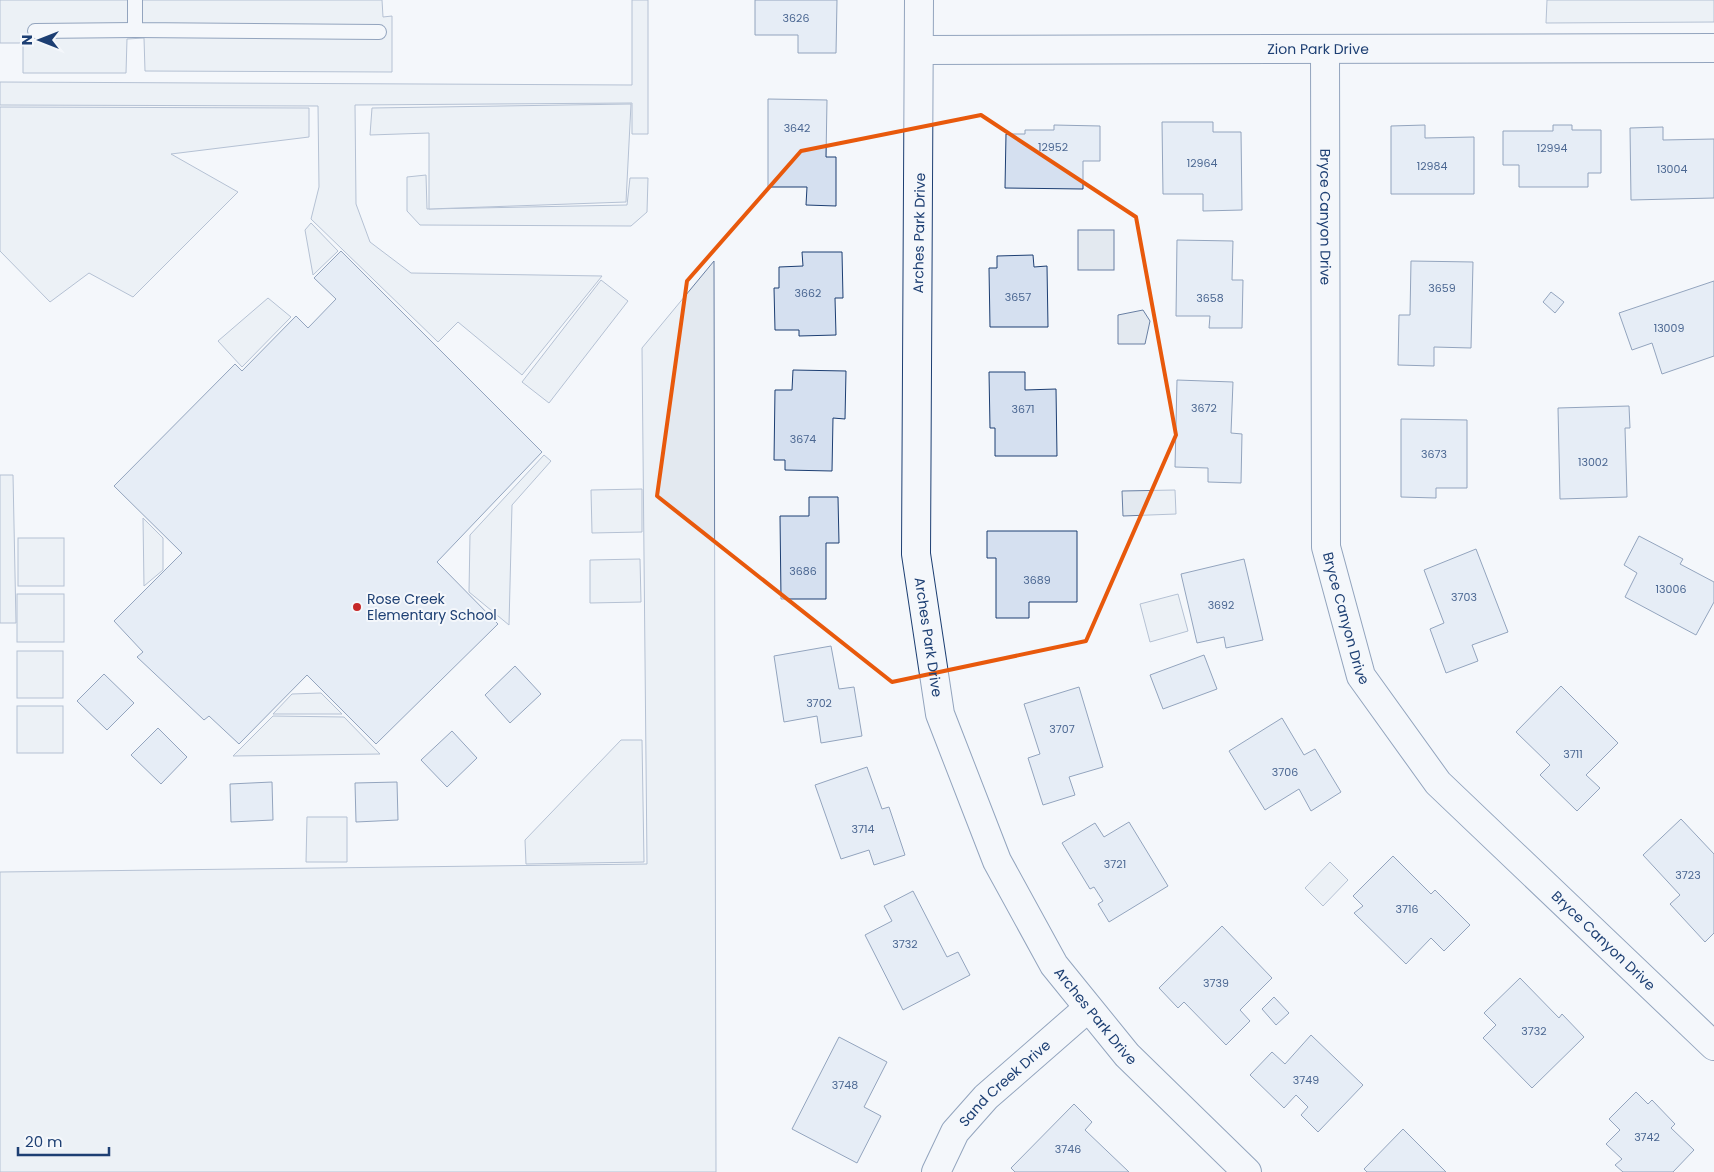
<svg xmlns="http://www.w3.org/2000/svg" width="1714" height="1172" viewBox="0 0 1714 1172" font-family="Poppins,sans-serif">
	<style>
		.green { fill: #e3e9f0; stroke: #687fa3 }
		.parking { fill: #e3e8f0; stroke: #687fa3 }
		.building { fill: #d5e0f0; stroke: #1d3f73 }
		.lines { fill: none; stroke-linecap: round; stroke-linejoin: round }
		.lane-casing { stroke: #1d3f73; stroke-width: 16 }
		.street-casing { stroke: #1d3f73; stroke-width: 30 }
		.lane { stroke: #f4f7fb; stroke-width: 14 }
		.street { stroke: #f4f7fb; stroke-width: 28 }
		.marked { fill: none; stroke: #e8590c; stroke-width: 4; stroke-linejoin: round }
		.poi-dot { fill: #c62828; stroke: #f4f7fb; stroke-width: 2 }
		.labels { text-anchor: middle; stroke-width: 4; stroke-linejoin: round; paint-order: stroke }
		.number-label { font-size: 11px; fill: #4b6792 }
		.street-label { font-size: 14px; fill: #1d3f73; stroke: #f4f7fb }
		.poi-label { font-size: 14px; fill: #1d3f73; stroke: #f4f7fb; text-anchor: start }
	</style>
	<rect width="100%" height="100%" fill="#f4f7fb"/>
	<g class="green">
		<polygon points="632,0 648,0 648,134 632,134 632,103 355,105 356,204 370,242 411,273 602,276 522,375 458,322 438,342 311,219 319,187 318,106 0,105 0,82 632,85"/>
		<polygon points="1547,0 1714,0 1714,22 1546,23"/>
		<polygon points="426,175 427,209 627,205 630,178 648,178 647,212 631,226 420,225 407,211 407,177"/>
		<polygon points="311,223 338,251 313,275 305,230"/>
		<rect x="1078" y="230" width="36" height="40"/>
		<polygon points="714,261 716,1172 0,1172 0,872 647,864 642,348"/>
		<polygon points="268,298 291,317 242,367 218,341"/>
		<polygon points="1143,310 1150,321 1145,344 1118,344 1118,315"/>
		<polygon points="544,455 551,461 512,505 509,625 469,592 470,535"/>
		<polygon points="0,475 13,475 16,623 0,623"/>
		<polygon points="642,489 642,532 592,533 591,490"/>
		<polygon points="1175,490 1176,514 1123,516 1122,491"/>
		<polygon points="143,518 163,538 163,570 144,586"/>
		<rect x="18" y="538" width="46" height="48"/>
		<polygon points="640,559 641,602 590,603 590,560"/>
		<rect x="17" y="594" width="47" height="48"/>
		<polygon points="1178,594 1188,631 1150,642 1140,604"/>
		<rect x="17" y="651" width="46" height="47"/>
		<polygon points="321,693 342,714 273,714 292,694"/>
		<rect x="17" y="706" width="46" height="47"/>
		<polygon points="273,716 344,717 380,754 233,756"/>
		<polygon points="621,740 642,740 644,862 526,864 525,840"/>
		<polygon points="307,817 347,817 347,862 306,862"/>
		<polygon points="1330,862 1348,880 1323,906 1305,888"/>
	</g>
	<g class="parking">
		<polygon points="0,0 382,0 383,17 392,16 392,72 145,71 144,38 127,39 126,73 23,73 23,43 0,43"/>
		<polygon points="631,104 626,202 429,209 429,133 370,135 372,108"/>
		<polygon points="0,107 309,108 309,137 171,154 238,192 133,297 89,273 50,302 0,251"/>
		<polygon points="601,280 628,301 549,403 522,382"/>
	</g>
	<g class="building">
		<polygon points="755,0 837,0 836,53 798,53 798,35 755,35"/>
		<polygon points="768,99 827,100 826,157 836,157 836,206 806,205 807,187 768,187"/>
		<polygon points="1162,122 1213,122 1213,132 1241,132 1242,210 1203,211 1203,194 1163,194"/>
		<polygon points="1054,125 1100,126 1100,161 1083,161 1083,189 1005,188 1006,134 1025,134 1025,130 1054,130"/>
		<polygon points="1425,125 1425,138 1474,137 1474,194 1391,194 1391,126"/>
		<polygon points="1553,125 1572,125 1572,130 1601,130 1601,173 1588,173 1588,187 1519,187 1519,165 1503,165 1503,131 1553,131"/>
		<polygon points="1663,127 1663,140 1714,139 1714,198 1631,200 1630,128"/>
		<polygon points="1177,240 1233,241 1232,280 1243,280 1242,328 1209,328 1210,316 1176,316"/>
		<polygon points="341,251 542,452 437,562 498,624 376,744 307,675 239,744 209,716 204,720 137,657 143,652 114,621 182,553 114,486 235,364 242,371 296,316 308,328 336,299 314,278"/>
		<polygon points="802,252 842,252 843,298 835,298 836,335 799,336 799,330 775,330 774,288 779,288 779,267 803,266"/>
		<polygon points="1033,255 1034,267 1047,266 1048,327 990,327 989,268 997,268 997,256"/>
		<polygon points="1411,261 1473,262 1471,348 1434,347 1434,366 1398,365 1399,315 1410,315"/>
		<polygon points="1714,281 1714,356 1662,374 1652,343 1632,350 1619,313"/>
		<polygon points="1551,292 1564,302 1555,313 1543,302"/>
		<polygon points="793,370 846,371 845,419 833,418 832,471 785,470 785,460 774,460 775,390 792,390"/>
		<polygon points="989,372 1025,372 1025,390 1056,389 1057,456 995,456 995,428 990,428"/>
		<polygon points="1177,380 1233,382 1231,433 1242,434 1241,483 1208,482 1208,468 1175,467"/>
		<polygon points="1629,406 1630,428 1625,428 1627,497 1560,499 1558,408"/>
		<polygon points="1401,419 1467,420 1467,488 1436,488 1436,498 1401,497"/>
		<polygon points="809,497 838,497 839,543 826,543 826,599 781,599 780,516 809,516"/>
		<polygon points="987,531 1077,531 1077,602 1029,602 1029,618 996,618 996,558 987,558"/>
		<polygon points="1639,536 1683,559 1680,564 1714,582 1714,602 1696,635 1625,597 1637,573 1624,565"/>
		<polygon points="1476,549 1508,632 1472,645 1478,661 1446,673 1430,629 1444,623 1424,570"/>
		<polygon points="1244,559 1263,640 1226,648 1224,637 1197,643 1181,574"/>
		<polygon points="831,646 839,689 854,687 862,736 821,743 817,716 784,722 774,656"/>
		<polygon points="1204,655 1217,689 1163,709 1150,675"/>
		<polygon points="515,666 541,694 510,723 485,695"/>
		<polygon points="104,674 134,703 107,730 77,701"/>
		<polygon points="1561,686 1618,743 1586,775 1600,788 1577,811 1540,775 1550,765 1516,732"/>
		<polygon points="1079,687 1103,767 1069,777 1075,795 1043,805 1028,758 1040,754 1024,704"/>
		<polygon points="1282,718 1304,755 1315,749 1341,792 1311,811 1299,789 1265,810 1229,751"/>
		<polygon points="158,728 187,757 161,784 131,755"/>
		<polygon points="452,731 477,758 447,787 421,760"/>
		<polygon points="867,767 882,809 889,807 905,855 874,865 869,850 841,859 815,785"/>
		<polygon points="272,782 273,820 231,822 230,784"/>
		<polygon points="397,782 398,820 356,822 355,783"/>
		<polygon points="1681,819 1714,854 1714,933 1705,942 1670,904 1680,895 1643,855"/>
		<polygon points="1129,822 1168,886 1109,922 1098,904 1103,901 1094,887 1090,889 1062,843 1095,823 1104,837"/>
		<polygon points="1393,856 1431,894 1435,890 1470,925 1444,951 1431,938 1406,964 1354,913 1363,906 1353,896"/>
		<polygon points="913,891 947,957 958,952 970,975 903,1010 865,935 892,921 884,906"/>
		<polygon points="1222,926 1272,978 1240,1010 1250,1021 1226,1045 1184,1002 1178,1008 1159,988"/>
		<polygon points="1520,978 1559,1018 1562,1014 1584,1037 1532,1088 1483,1038 1496,1025 1484,1013"/>
		<polygon points="1274,997 1289,1013 1276,1025 1262,1009"/>
		<polygon points="1311,1035 1363,1085 1318,1132 1301,1115 1308,1107 1296,1095 1284,1108 1250,1075 1272,1052 1285,1064"/>
		<polygon points="839,1037 887,1062 864,1107 881,1116 857,1163 792,1129"/>
		<polygon points="1636,1092 1648,1104 1652,1100 1675,1124 1671,1128 1694,1150 1673,1172 1623,1172 1615,1165 1622,1159 1606,1144 1620,1130 1609,1119"/>
		<polygon points="1074,1104 1092,1122 1085,1130 1129,1172 1015,1172 1011,1168"/>
		<polygon points="1403,1129 1446,1172 1367,1172 1364,1169"/>
	</g>
	<g class="lines">
		<defs>
			<g id="lane">
				<polyline points="135,0 135,30 379,32"/>
				<polyline points="35,31 135,30"/>
			</g>
			<g id="street">
				<path id="s1" d="M919,0L916,554L940,714L997,861L1054,965L1127,1055L1247,1172"/>
				<path id="s2" d="M1325,49L1326,547L1361,676L1438,783L1714,1046"/>
				<path id="s3" d="M920,50L1714,48"/>
				<path id="s4" d="M936,1172L955,1132L986,1097L1088,1008"/>
			</g>
		</defs>
		<use href="#lane" class="lane-casing"/>
		<use href="#street" class="street-casing"/>
		<use href="#lane" class="lane"/>
		<use href="#street" class="street"/>
	</g>
	<path d="M0 0H1714V1172H0ZM981,115L1136,217L1176,435L1086,641L892,682L657,496L687,281L801,151Z" fill="#f4f7fb" fill-opacity=".55" fill-rule="evenodd"/>
	<path class="marked" d="M981,115L1136,217L1176,435L1086,641L892,682L657,496L687,281L801,151Z"/>
	<circle class="poi-dot" cx="357" cy="607" r="5"/>
	<g class="labels">
		<g class="number-label">
			<text x="796" y="22">3626</text>
			<text x="797" y="132">3642</text>
			<text x="1053" y="151">12952</text>
			<text x="1552" y="152">12994</text>
			<text x="1202" y="167">12964</text>
			<text x="1432" y="170">12984</text>
			<text x="1672" y="173">13004</text>
			<text x="1442" y="292">3659</text>
			<text x="808" y="297">3662</text>
			<text x="1018" y="301">3657</text>
			<text x="1210" y="302">3658</text>
			<text x="1669" y="332">13009</text>
			<text x="1204" y="412">3672</text>
			<text x="1023" y="413">3671</text>
			<text x="803" y="443">3674</text>
			<text x="1434" y="458">3673</text>
			<text x="1593" y="466">13002</text>
			<text x="803" y="575">3686</text>
			<text x="1037" y="584">3689</text>
			<text x="1671" y="593">13006</text>
			<text x="1464" y="601">3703</text>
			<text x="1221" y="609">3692</text>
			<text x="819" y="707">3702</text>
			<text x="1062" y="733">3707</text>
			<text x="1573" y="758">3711</text>
			<text x="1285" y="776">3706</text>
			<text x="863" y="833">3714</text>
			<text x="1115" y="868">3721</text>
			<text x="1688" y="879">3723</text>
			<text x="1407" y="913">3716</text>
			<text x="905" y="948">3732</text>
			<text x="1216" y="987">3739</text>
			<text x="1534" y="1035">3732</text>
			<text x="1306" y="1084">3749</text>
			<text x="845" y="1089">3748</text>
			<text x="1647" y="1141">3742</text>
			<text x="1068" y="1153">3746</text>
		</g>
		<g class="street-label">
			<text dy="5" stroke="none"><textPath href="#s3" startOffset="398">Zion Park Drive</textPath></text>
			<text dy="5" stroke="none"><textPath href="#s2" startOffset="168">Bryce Canyon Drive</textPath></text>
			<text transform="translate(919 233) rotate(-89)" y="5">Arches Park Drive</text>
			<text dy="5" stroke="none"><textPath href="#s2" startOffset="572">Bryce Canyon Drive</textPath></text>
			<text dy="5" stroke="none"><textPath href="#s1" startOffset="638">Arches Park Drive</textPath></text>
			<text dy="5" stroke="none"><textPath href="#s2" startOffset="992">Bryce Canyon Drive</textPath></text>
			<text dy="5" stroke="none"><textPath href="#s1" startOffset="1058">Arches Park Drive</textPath></text>
			<text dy="5" stroke="none"><textPath href="#s4" startOffset="114">Sand Creek Drive</textPath></text>
		</g>
		<g class="poi-label">
			<text x="367" y="604">Rose Creek<tspan x="367" dy="16">Elementary School</tspan></text>
		</g>
	</g>
	<g transform="translate(40 40) rotate(270)" stroke="#f4f7fb" stroke-width="4" paint-order="stroke">
	<path d="M0-4L9 19L0 12L-9 19Z" fill="#1d3f73"/>
	<text y="-8" font-size="14" font-weight="bold" text-anchor="middle" fill="#1d3f73">N</text>
	</g>
	<path d="M18 1147v8h91v-8" fill="none" stroke="#1d3f73" stroke-width="2.5"/>
	<text x="25" y="1147" font-size="15" fill="#1d3f73" stroke="#f4f7fb" stroke-width="4" paint-order="stroke">20 m</text>
</svg>
